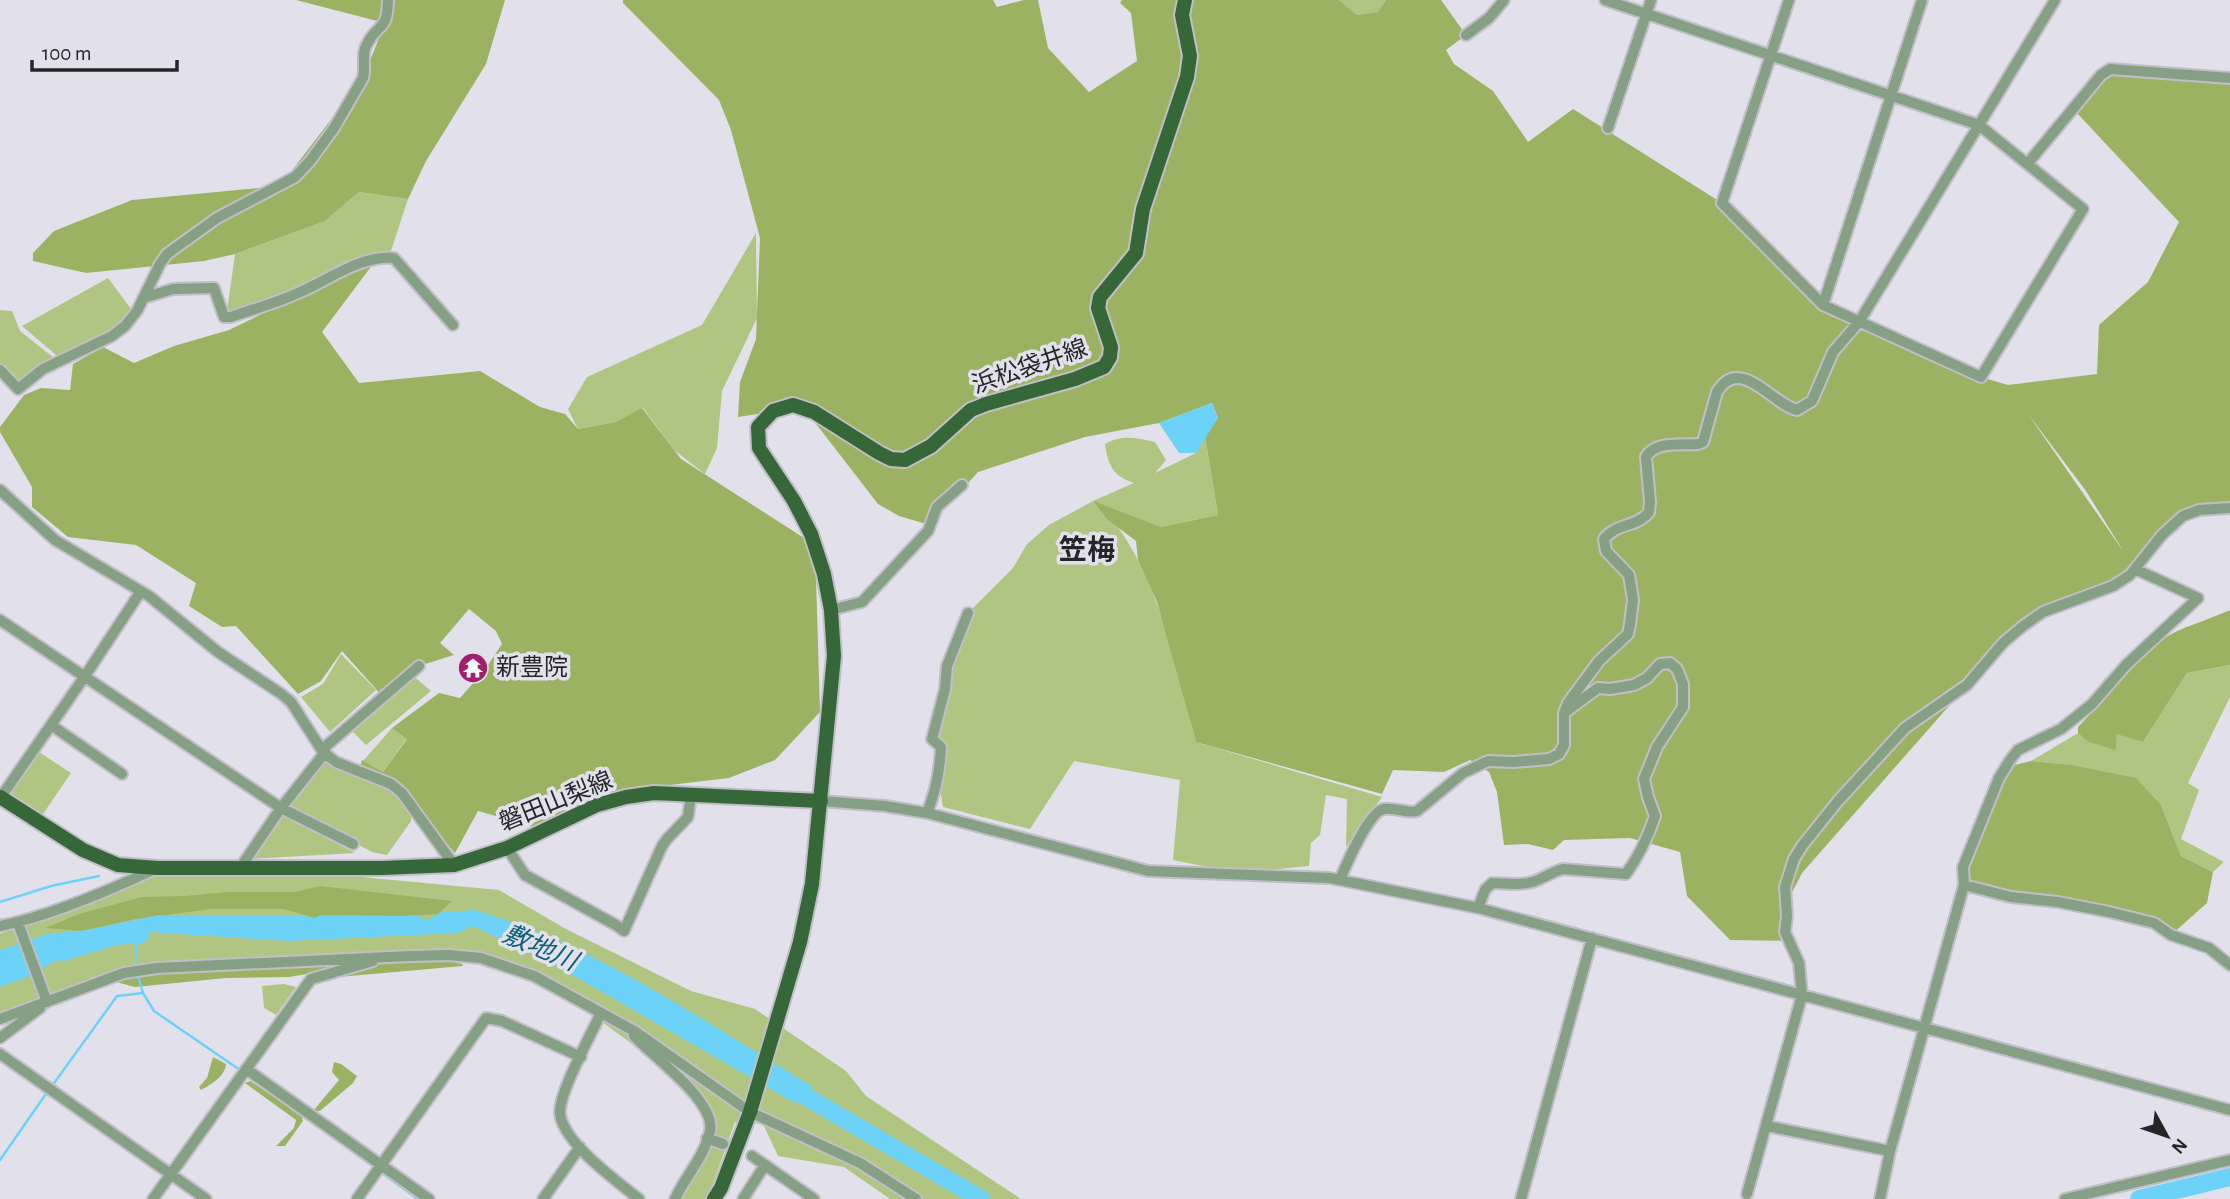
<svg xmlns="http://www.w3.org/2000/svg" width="2230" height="1199" viewBox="0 0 2230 1199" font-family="'Alegreya Sans','Noto Sans JP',sans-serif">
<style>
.green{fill:#b1c582}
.forest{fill:#9bb263;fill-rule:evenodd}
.water{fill:#6dd2f7}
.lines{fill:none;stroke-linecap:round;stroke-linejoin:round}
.stream{stroke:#6dd2f7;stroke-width:2.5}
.river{stroke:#6dd2f7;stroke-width:18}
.minor-casing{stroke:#c0bfc8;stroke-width:14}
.major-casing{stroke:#c0bfc8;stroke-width:18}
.minor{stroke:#86a085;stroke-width:10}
.major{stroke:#366738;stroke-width:14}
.labels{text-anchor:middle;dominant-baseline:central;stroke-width:7;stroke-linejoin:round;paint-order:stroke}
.street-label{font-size:24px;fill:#252528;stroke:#e2e1eb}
.poi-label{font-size:24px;fill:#252528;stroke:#e2e1eb;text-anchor:start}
.water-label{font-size:26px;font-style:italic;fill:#0c6179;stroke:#e2e1eb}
.quarter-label{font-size:28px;font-weight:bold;fill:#252528;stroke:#e2e1eb}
</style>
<rect width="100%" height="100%" fill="#e2e1eb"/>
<path class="green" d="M1339 0H1386L1379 12 1357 15Z
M359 192 408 199 389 257 226 318 235 254 325 221Z
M756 233 757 318 722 391 717 448 705 474 674 450 643 408 615 422 578 429 568 409 587 377 702 325Z
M108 278 131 309 125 326 62 360 22 326Z
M0 310 12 311 20 331 59 362 16 387 0 369Z
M1205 436 1218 515 1161 527 1095 503C1103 511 1113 520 1120 530 1163 593 1176 670 1196 742L1382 797 1346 847 1347 799 1326 795 1320 835 1311 843 1309 866 1238 873 1173 860 1180 780 1074 761 1030 829 943 807 932 739 968 613 1013 568 1027 544 1049 525 1093 501 1134 483C1114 476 1108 467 1105 444 1122 434 1137 438 1155 442L1166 460 1155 473 1196 453Z
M341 654 376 690 330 732 301 697 323 684Z
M2230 665V697L2188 783 2199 790 2181 839 2224 862 2213 872 2181 856 2161 805 2071 765 2031 761 2078 733 2088 742 2116 749 2117 733 2143 742 2187 673Z
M411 674 431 691 366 745 351 730Z
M392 728 407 738 383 772 363 761Z
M39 752 71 773 43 814 10 793Z
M323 755 359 770 411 804V821L387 855 372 852 288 807Z
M282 815 355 853 251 859Z
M266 868 499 890 566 929 691 991 755 1009 846 1071 866 1096 1021 1199H890L844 1167 778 1156 763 1124 735 1122 711 1189 704 1199H680L713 1123 673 1074 598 1019 478 953 145 970 0 1026V934L149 872Z
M284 984 296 987 276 1015 264 1008 262 986Z"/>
<path class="forest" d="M296 0H505L486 64 426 161 408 199 359 192 325 221 235 254 204 261 86 273 33 261V253L54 231 132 200 280 186 363 78 385 23Z
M623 0H993L997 7 1024 0H1038L1048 48 1089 92 1137 61 1131 13 1120 3 1122 0H1339L1357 15 1378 12 1386 0H1441L1466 35 1446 50 1454 64 1493 91 1528 142 1573 109 1722 203 1773 255 1841 313 1981 377 2008 385 2097 374 2099 325 2148 282 2179 222 2076 112 2110 69 2230 78V516L2225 508 2194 511 2135 569 2043 612 1985 665 1802 873 1783 910 1788 941 1730 940 1687 896 1680 852 1630 838 1564 840 1553 850 1528 844 1504 845 1497 792 1489 772 1470 760 1444 772 1393 770 1382 794 1196 742 1157 602 1138 560 1136 541 1108 520 1093 501 1161 527 1218 515 1205 436 1218 418 1212 403 1159 423 1085 437 978 472 930 525 899 516 878 504 803 407 738 417 740 382 756 339 760 238 731 130 719 100 623 3ZM2028 414 2086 491 2122 549 2121 548Z
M379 256 322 332 359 383 480 371 540 407 565 414 578 429 615 422 642 408 681 459 815 545 820 712 775 760 729 778 610 792 545 830 478 811 455 853 411 804 359 770 362 760 383 772 407 739 392 728 439 693 460 698 484 671 502 644 496 631 469 609 440 643 454 655 419 666 383 697 342 651 321 681 298 694 236 626 222 627 189 606 196 583 136 545 68 537 32 507V487L0 432V427L24 395 41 388 70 390 73 364 103 347 134 363 174 346 229 330Z
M2230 610V665L2187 673 2143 742 2117 734 2116 750 2088 742 2078 733V727C2106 699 2128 663 2161 640 2182 626 2207 621 2230 610Z
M2031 761 2071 765 2136 778 2161 805 2181 856 2213 872 2207 903 2171 935 2122 915 1964 885 1966 860 2006 767Z
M320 886 452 901 438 914 322 920 284 909H211L136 919 82 931 46 928 79 914 142 897 185 896 228 892H295Z
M445 959 462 964 463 966 338 977 356 966 289 977 226 978 135 987 116 982 129 974 245 964 365 965Z
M213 1057 226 1064C225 1076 212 1084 201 1090L199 1087 207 1078Z
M334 1062 341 1064 357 1076 353 1083 320 1111H313L339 1080 332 1072Z
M250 1081 301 1114 303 1121 285 1146H276L294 1128 296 1120 245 1083Z"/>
<path class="water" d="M1212 403 1218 418 1196 453H1179L1159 423Z
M474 910C595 944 706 1023 813 1087L809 1099 795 1103 555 965 473 926 457 933 288 941 151 932 116 936 81 947 27 977 0 987V950L47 934 87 930 159 915H300L344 924 417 925 442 912Z"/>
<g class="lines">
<path class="stream" d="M0 902 51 886 99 876
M135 934 137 969
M138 976 143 993 154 1011 240 1070
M52 1086 117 996 143 993
M331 1136 377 1169
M0 1160 48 1091
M382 1173 418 1199"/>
<path class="river" d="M322 924 417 925
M63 952 116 936 141 934
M788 1086 981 1199
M2139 1199 2230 1177"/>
<g class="minor-casing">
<path id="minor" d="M1605 0 1979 125 2083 209 1981 377 1823 305 1722 203 1723 200 1789 0
M1466 35 1489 18 1504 0
M1608 128 1651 0
M2028 163 2101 75 2110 69 2230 78
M143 298 173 289 214 288 224 317H231C253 309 277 303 298 293 329 280 360 255 394 258L453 325
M1823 305 1922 0
M0 370 18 389 43 369 112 336 125 326 137 311 160 264 167 254 217 218 295 177 310 161 334 128 363 78C366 66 361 54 367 44 379 21 387 33 388 0
M0 490 55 540 149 596 218 652 280 693 291 702 323 752 336 762 391 784 402 793 454 865
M831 610 862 602 928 531 937 507 962 485
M0 620 281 808 353 844
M51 725 122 774
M1 797 85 676 141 591
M821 801 885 806 927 813 1148 871 1330 878 1478 908 2230 1110
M927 813C936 791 940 770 941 747L932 739 945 689 947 666 968 613
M507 848 525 875 616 925 624 931 662 846 667 839 688 817 691 795
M240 868 281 808 323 755 326 746 419 666
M1340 880C1346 865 1369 811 1384 809 1395 807 1406 814 1417 811L1463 773 1488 761 1514 762 1549 759 1559 754 1564 745V713L1568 703 1599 661 1628 634 1630 624 1633 600 1629 575 1606 551 1604 539C1616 523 1638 527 1649 512L1650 502 1646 457C1654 441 1681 445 1698 444L1703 442 1717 392C1740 354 1773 405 1797 410L1812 401 1833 352 1859 322 2055 0
M1964 885 2011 897 2058 902 2109 912 2154 923 2171 935 2209 948 2230 965
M1478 908 1485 890 1492 883C1505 883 1519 886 1532 882 1543 879 1551 872 1563 869L1626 874C1639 856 1648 837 1655 816L1648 797 1644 779 1657 747 1683 707V684L1677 669 1670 663 1660 664 1647 678 1634 685 1610 689 1598 688 1567 711
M18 923 47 1002
M0 926C50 916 108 891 155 869
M601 1013C591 1035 559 1092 560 1113 562 1142 618 1182 639 1199
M0 1019 124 973 157 968 410 956 449 955 481 958 534 976 636 1032 750 1112 860 1163 916 1199
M634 1036C653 1057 716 1101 710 1131 705 1156 685 1177 675 1199
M0 1038 40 1008
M0 1054 206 1199
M246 1069 429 1199
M1767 1126 1890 1151
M707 1138 723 1144
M752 1156 814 1199
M1747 1194 1802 995 1799 963 1785 932 1787 916 1785 887 1794 859 1802 846 1838 801 1905 728 1967 685 2003 643 2023 626 2043 612 2113 586 2130 575 2162 535 2183 516 2199 510 2230 508
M153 1199 311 979 373 961
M357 1199 486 1018 502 1021 581 1057
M543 1199 580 1147
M743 1199 765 1165
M1521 1199 1592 938
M1880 1199 1890 1151 1964 885 1963 867 1999 778 2010 760 2018 750 2061 729 2092 704 2126 665 2198 598 2135 569
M2065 1199 2230 1160"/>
</g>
<g class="major-casing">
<path id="major" d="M0 797 83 850 118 865 158 868H382L454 865 507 848 597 805 626 797 654 793 821 801
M714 1199 721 1188 750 1112 800 942 812 884 834 656 831 610 824 574 811 534 794 501 759 448 758 427 773 411 793 405 814 412 879 453 891 459 905 460 931 446 971 410 986 404 1075 379 1104 367 1110 357 1111 347 1098 308 1100 297 1136 253 1143 209 1187 77 1190 56 1182 15 1185 0"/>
</g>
<use href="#minor" class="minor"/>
<use href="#major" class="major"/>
</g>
<defs>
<g id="temple-disc" transform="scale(1.575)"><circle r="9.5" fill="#a21f6d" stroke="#e2e1eb"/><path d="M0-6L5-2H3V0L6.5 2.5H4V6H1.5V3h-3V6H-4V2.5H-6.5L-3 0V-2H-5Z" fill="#fff"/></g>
</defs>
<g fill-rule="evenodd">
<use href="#temple-disc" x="473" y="668"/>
</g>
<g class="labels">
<g class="street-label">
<text transform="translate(1030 367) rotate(-19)">浜松袋井線</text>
<text transform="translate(556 802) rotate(-22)">磐田山梨線</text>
</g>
<g class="poi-label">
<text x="496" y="668">新豊院</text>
</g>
<g class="water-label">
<text transform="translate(540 948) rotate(23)">敷地川</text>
</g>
<g class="quarter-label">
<text x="1087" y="551">笠梅</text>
</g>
</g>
<g transform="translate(2167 1136) rotate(130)" stroke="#e2e1eb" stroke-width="5" paint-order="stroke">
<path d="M0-5L12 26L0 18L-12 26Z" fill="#252528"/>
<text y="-10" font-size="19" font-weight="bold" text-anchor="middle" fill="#252528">N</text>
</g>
<path d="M32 60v10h145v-10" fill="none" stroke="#252528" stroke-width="3.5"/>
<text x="42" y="60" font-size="21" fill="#252528" stroke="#e2e1eb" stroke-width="5" paint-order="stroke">100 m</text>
</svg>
